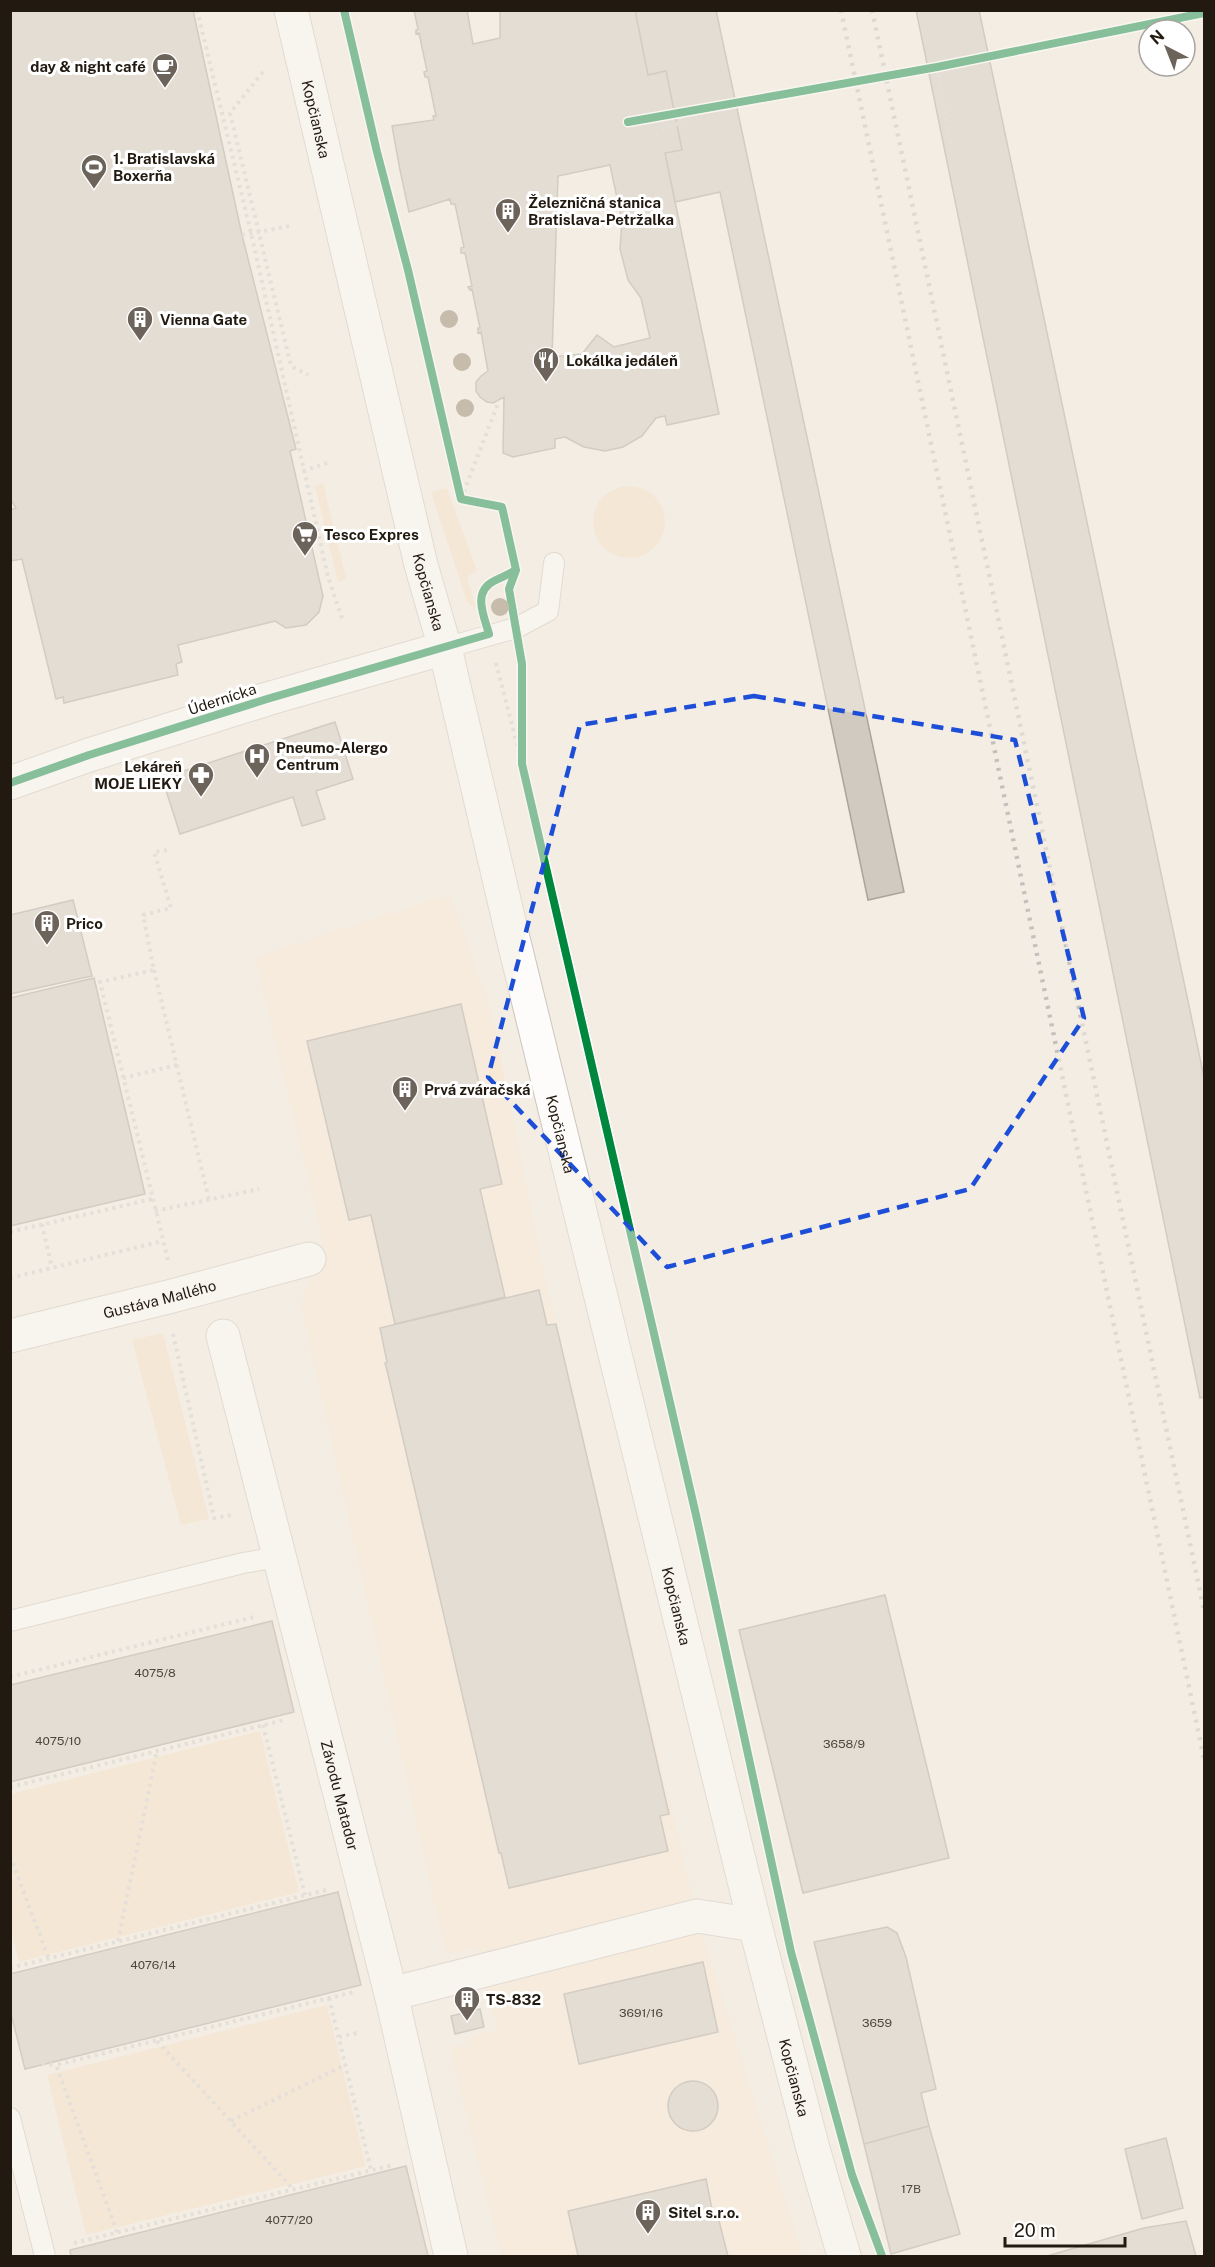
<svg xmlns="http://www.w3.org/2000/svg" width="1215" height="2267" viewBox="0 0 1215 2267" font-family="'Public Sans',sans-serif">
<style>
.built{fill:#f8e9d6}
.green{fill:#f6e0c5}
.building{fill:#d1cac1;stroke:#aba49b;stroke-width:1.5;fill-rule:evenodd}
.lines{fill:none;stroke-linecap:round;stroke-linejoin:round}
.service-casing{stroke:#ccc5bc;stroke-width:22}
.minor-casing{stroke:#ccc5bc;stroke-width:35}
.path{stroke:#d1cecb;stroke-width:4;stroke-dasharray:3 4.5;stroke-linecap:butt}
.service{stroke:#fdfcfb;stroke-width:20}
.minor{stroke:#fdfcfb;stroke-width:33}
.rail{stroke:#c3c1be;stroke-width:4.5;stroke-dasharray:3 6;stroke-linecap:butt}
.cycleway-casing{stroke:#fff;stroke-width:11}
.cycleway{stroke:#00873e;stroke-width:8}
.tree{fill:#908067}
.marked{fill:none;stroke:#1d4ed8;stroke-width:4.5;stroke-dasharray:12 8;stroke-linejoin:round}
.labels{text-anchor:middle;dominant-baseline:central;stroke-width:6;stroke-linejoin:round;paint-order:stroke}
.number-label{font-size:12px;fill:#4e463c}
.poi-label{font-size:15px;font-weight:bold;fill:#221a10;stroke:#fff;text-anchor:start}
.street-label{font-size:15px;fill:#221a10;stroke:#fff}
</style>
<rect width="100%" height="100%" fill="#f4ede4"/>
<path class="built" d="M450 894 491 1010 547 1287 697 1916 803 2256H501L450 2049 469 2043V2038L498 2030 474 1947 447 1954 439 1924 301 1305 323 1241 255 957Z"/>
<path class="green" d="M323 483 346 577 345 580 338 582 315 486Z
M593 522a36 36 0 1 1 72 0a36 36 0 1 1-72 0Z
M447 488 477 571 467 577 476 609 467 602 431 492Z
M163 1333 209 1519 181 1525 132 1340Z
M260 1731 299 1892 19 1962 10 1926 11 1794Z
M327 2005 366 2166 86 2235 47 2075Z"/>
<path class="building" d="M10 10H193L242 235 296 449 290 451 323 596 319 612 306 625 286 628 275 621 178 645 182 662 176 664 178 675 64 703 63 697 56 699 22 559 10 561V510L16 508 10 498Z
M414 10H467L473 44 500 38V10H635L648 75 666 71 682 150 665 153 719 414 667 425 665 416 656 418 642 436 623 447 605 451 584 447 565 437 555 439V448L513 457 503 453 504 397 493 403 487 402 480 397 476 391V382L481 376 488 371 481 332 478 333V328H480L472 289 470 290 468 287 472 286 465 253H461V248L464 247 455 204H451L450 199 409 212 400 170 392 126 434 120 433 116H436L428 77H425L424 72 427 71 419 33 416 34V30L418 29ZM610 165 622 221 620 249 628 280 641 298 650 338 614 347 597 335 582 354 552 357 558 176Z
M635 10H716L904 892 868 900 720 192 675 202 665 153 682 150 666 71 648 75Z
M916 10H979L1204 1077V1397L1200 1398Z
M335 722 353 779 316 791 325 819 302 826 293 797 180 834 162 778Z
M73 900 92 976 10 994V915Z
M94 978 145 1194 10 1226V998Z
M461 1004 502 1184 480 1189 505 1297 395 1324 371 1215 349 1220 307 1041Z
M539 1290 547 1325 556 1324 605 1534 669 1814 660 1816 668 1851 509 1888 501 1853H499L387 1370 385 1363 387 1362 380 1328Z
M885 1595 949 1858 803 1893 739 1630Z
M272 1621 294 1712 10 1782V1685Z
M338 1892 361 1985 25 2069 10 2010V1974Z
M887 1927 897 1933 906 1957 936 2089 921 2093 929 2126 864 2144 814 1942Z
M703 1962 718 2032 579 2064 564 1994Z
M480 2009 484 2027 455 2034 451 2016Z
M668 2106a25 25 0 1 1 50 0a25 25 0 1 1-50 0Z
M929 2126 960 2234 891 2254 864 2144Z
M1166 2138 1183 2208 1142 2219 1125 2149Z
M406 2166 428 2256H71L70 2250Z
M706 2179 713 2214 717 2213 728 2256H578L568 2211Z
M1186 2221 1196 2256H1047L1144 2228Z"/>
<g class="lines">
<g class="service-casing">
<path id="service" d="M445 648 516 628 548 611 554 563
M10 1621 243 1563 279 1557
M10 2118 45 2256"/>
</g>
<g class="minor-casing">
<g id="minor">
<path id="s1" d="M291 10 421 565 445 648 512 934 755 1925 812 2145 844 2256"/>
<path d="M10 783 89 755 267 699 445 648"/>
<path id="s2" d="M10 1336 176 1295 309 1259"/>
<path id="s3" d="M223 1336 391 1994 451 2256"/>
<path d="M391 1994 697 1916 755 1925"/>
</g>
</g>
<path class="path" d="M197 10 251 233 328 577 343 621
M937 67 951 146
M263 72 230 113 291 366 308 375
M656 136 665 128 681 122 680 112
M242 235 290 226
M303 471 330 462
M461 499 499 401
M482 607C479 579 498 583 516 570
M496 663 522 764
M154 970 209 1200
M123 1078 177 1065
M155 1211 259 1189
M42 1224 52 1268
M10 1232 152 1199
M168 1260 100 982 154 970 143 915 171 908 154 852 168 850
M10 1278 163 1241
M173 1334 214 1518 232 1515
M10 1677 254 1617
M263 1725 305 1895
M10 1787 284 1720
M10 1856 49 1959
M118 1941 157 1751
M10 1968 326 1890
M329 1998 371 2170
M339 2037 361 2032
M157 2041 293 2189
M42 2064 56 2065
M231 2121 345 2065
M117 2232 56 2065 354 1992
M74 2243 393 2165"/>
<use href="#service" class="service"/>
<use href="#minor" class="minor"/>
<path class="rail" d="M841 10 1204 1759
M872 10 1204 1611"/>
<g class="cycleway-casing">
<path id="cycleway" d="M344 10 377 152 408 270 461 499 502 507 516 570 509 589 522 664V764L696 1515 791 1952 852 2175 882 2256
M628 122 937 67 1204 13
M10 783 89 755 267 699 489 634C484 616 472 592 494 581 502 577 508 575 516 570"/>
</g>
<use href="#cycleway" class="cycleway"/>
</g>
<g class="tree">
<circle cx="449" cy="319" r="9"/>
<circle cx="462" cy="362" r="9"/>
<circle cx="465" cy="408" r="9"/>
<circle cx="500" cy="607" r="9"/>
</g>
<path d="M0 0H1215V2267H0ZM754 696 1015 740 1084 1018 970 1189 667 1267 488 1077 580 725Z" fill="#f4ede4" fill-opacity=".55" fill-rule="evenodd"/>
<path class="marked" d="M754 696 1015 740 1084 1018 970 1189 667 1267 488 1077 580 725Z"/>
<defs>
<g id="cafe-pin" transform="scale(1.35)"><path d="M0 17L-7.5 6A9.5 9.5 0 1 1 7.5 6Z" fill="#6c645a" stroke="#fff"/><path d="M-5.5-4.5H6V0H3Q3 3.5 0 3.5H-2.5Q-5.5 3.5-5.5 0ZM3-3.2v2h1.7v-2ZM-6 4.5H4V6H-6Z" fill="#fff"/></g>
<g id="stadium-pin" transform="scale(1.35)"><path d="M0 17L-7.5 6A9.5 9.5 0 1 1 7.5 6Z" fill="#6c645a" stroke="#fff"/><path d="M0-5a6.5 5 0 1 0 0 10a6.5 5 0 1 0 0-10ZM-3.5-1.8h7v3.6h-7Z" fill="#fff"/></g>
<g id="building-pin" transform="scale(1.35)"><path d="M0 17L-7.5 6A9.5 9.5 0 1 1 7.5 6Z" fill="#6c645a" stroke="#fff"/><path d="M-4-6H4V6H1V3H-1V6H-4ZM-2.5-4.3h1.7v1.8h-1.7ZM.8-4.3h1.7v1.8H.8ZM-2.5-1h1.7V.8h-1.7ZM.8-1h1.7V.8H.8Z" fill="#fff"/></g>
<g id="restaurant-pin" transform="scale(1.35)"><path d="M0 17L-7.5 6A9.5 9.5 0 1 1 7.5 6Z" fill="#6c645a" stroke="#fff"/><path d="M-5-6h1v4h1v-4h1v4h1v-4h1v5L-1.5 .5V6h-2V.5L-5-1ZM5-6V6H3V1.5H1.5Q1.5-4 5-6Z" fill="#fff"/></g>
<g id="supermarket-pin" transform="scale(1.35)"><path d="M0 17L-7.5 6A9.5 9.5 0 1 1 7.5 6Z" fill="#6c645a" stroke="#fff"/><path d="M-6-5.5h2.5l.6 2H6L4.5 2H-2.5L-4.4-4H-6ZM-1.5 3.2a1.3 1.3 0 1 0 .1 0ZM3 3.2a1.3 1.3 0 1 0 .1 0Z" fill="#fff"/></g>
<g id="hospital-pin" transform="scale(1.35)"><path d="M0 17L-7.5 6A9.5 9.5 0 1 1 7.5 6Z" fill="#6c645a" stroke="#fff"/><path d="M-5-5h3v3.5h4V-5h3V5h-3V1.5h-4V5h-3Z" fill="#fff"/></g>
<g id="pharmacy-pin" transform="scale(1.35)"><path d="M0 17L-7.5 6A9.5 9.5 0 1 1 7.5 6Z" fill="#6c645a" stroke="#fff"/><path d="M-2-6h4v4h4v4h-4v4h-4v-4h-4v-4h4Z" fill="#fff"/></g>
</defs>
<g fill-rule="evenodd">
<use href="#cafe-pin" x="165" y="66"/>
<use href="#stadium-pin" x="94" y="167"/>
<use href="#building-pin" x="508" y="211"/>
<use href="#building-pin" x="140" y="319"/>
<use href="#restaurant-pin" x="546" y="360"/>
<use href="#supermarket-pin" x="305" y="534"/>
<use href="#hospital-pin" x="257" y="756"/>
<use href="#pharmacy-pin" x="201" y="775"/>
<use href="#building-pin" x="47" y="923"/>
<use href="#building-pin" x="405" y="1089"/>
<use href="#building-pin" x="467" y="1999"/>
<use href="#building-pin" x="648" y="2212"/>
</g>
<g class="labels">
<g class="number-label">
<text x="155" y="1673">4075/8</text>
<text x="58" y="1741">4075/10</text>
<text x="844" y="1744">3658/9</text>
<text x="153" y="1965">4076/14</text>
<text x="641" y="2013">3691/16</text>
<text x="877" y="2023">3659</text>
<text x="911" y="2189">17B</text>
<text x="289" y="2220">4077/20</text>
</g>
<g class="poi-label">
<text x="146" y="66" text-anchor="end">day &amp; night café</text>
<text x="113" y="158">1. Bratislavská<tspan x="113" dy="17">Boxerňa</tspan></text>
<text x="528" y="202">Železničná stanica<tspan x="528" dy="17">Bratislava-Petržalka</tspan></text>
<text x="160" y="319">Vienna Gate</text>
<text x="566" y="360">Lokálka jedáleň</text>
<text x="324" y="534">Tesco Expres</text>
<text x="276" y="747">Pneumo-Alergo<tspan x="276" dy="17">Centrum</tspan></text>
<text x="182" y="766" text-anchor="end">Lekáreň<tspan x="182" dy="17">MOJE LIEKY</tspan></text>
<text x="66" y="923">Prico</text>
<text x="424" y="1089">Prvá zváračská</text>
<text x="486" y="1999">TS-832</text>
<text x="668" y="2212">Sitel s.r.o.</text>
</g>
<g class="street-label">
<text stroke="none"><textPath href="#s1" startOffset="112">Kopčianska</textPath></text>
<text stroke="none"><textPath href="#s1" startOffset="598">Kopčianska</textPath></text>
<text transform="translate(222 699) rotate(-18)">Údernícka</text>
<text stroke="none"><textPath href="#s1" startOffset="1156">Kopčianska</textPath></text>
<text stroke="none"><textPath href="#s2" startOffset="154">Gustáva Mallého</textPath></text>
<text stroke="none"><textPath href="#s1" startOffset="1642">Kopčianska</textPath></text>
<text stroke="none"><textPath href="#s3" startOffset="474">Závodu Matador</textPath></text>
<text stroke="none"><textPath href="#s1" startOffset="2128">Kopčianska</textPath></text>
</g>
</g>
<rect width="1215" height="2267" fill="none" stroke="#221a10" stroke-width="24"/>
<g transform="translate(1167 48) rotate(318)"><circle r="28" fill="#ffffff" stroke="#a7a39f" stroke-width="1.5"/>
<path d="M0-4.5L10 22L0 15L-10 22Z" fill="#6c645a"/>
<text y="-9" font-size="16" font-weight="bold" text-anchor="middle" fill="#221a10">N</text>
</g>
<path d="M1005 2237v9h120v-9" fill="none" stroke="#221a10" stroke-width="3"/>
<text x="1014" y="2237" font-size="18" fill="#221a10" stroke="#ffffff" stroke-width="4.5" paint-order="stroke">20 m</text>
</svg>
